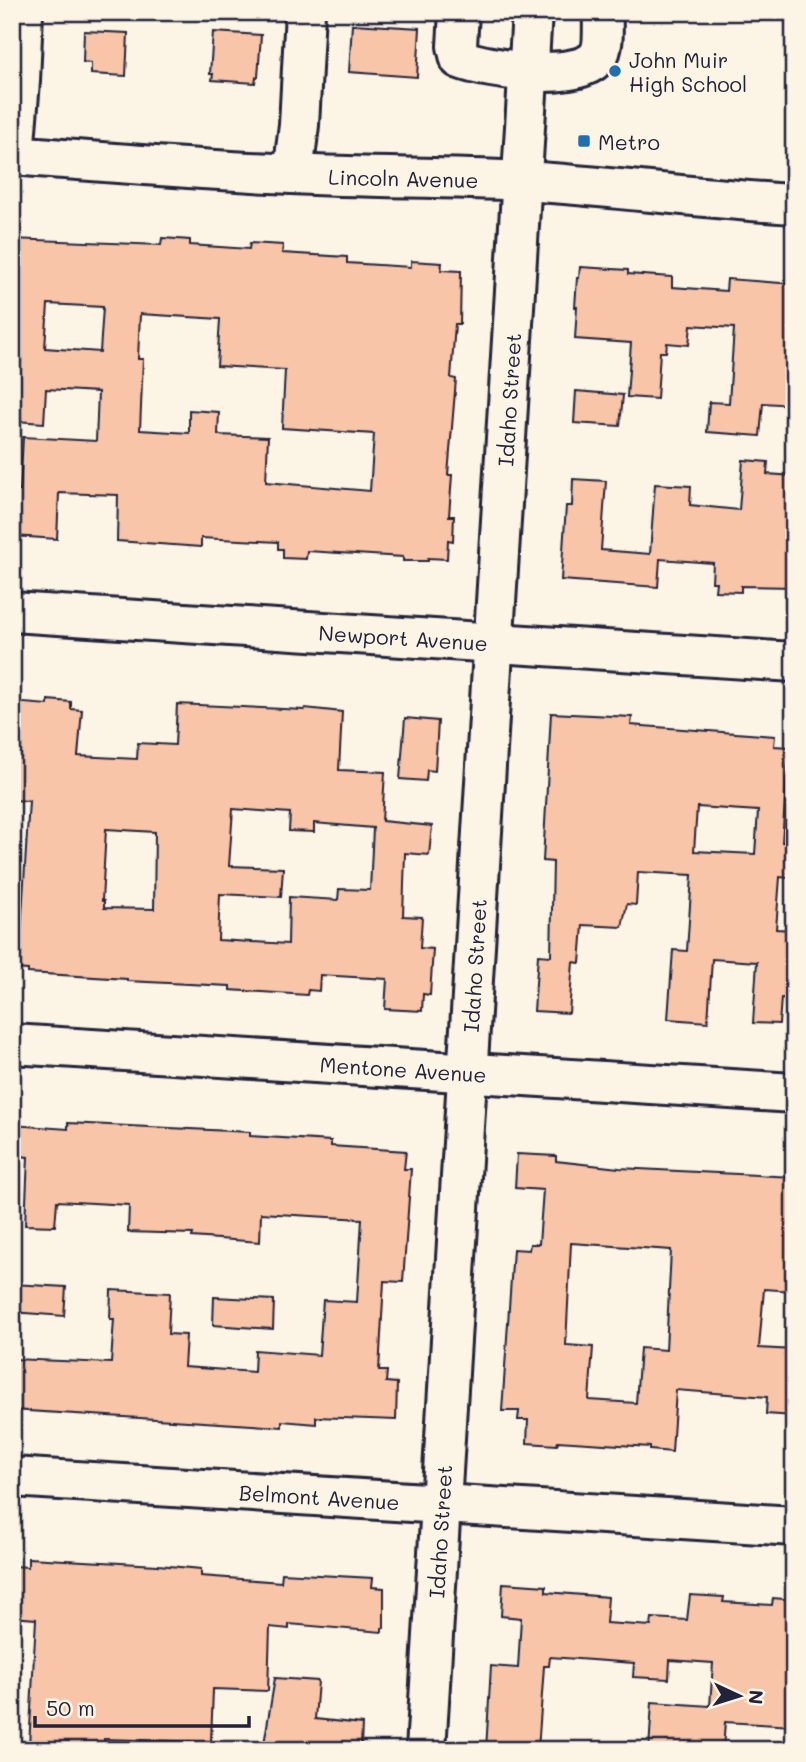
<svg xmlns="http://www.w3.org/2000/svg" width="806" height="1762" viewBox="0 0 806 1762" font-family="Mali,sans-serif">
<style>
.building{fill:#f8c5a8;stroke:#22223b;stroke-width:2;fill-rule:evenodd}
.lines{fill:none;stroke-linecap:round;stroke-linejoin:round}
.minor-casing{stroke:#22223b;stroke-width:44}
.major-casing{stroke:#22223b;stroke-width:44}
.minor{stroke:#fcf5e5;stroke-width:38}
.major{stroke:#fcf5e5;stroke-width:38}
.poi-dot{fill:#1f6fb2;stroke:#fcf5e5;stroke-width:2.5}
.labels{text-anchor:middle;dominant-baseline:central;stroke-width:6;stroke-linejoin:round;paint-order:stroke}
.poi-label{font-size:21px;fill:#22223b;stroke:#fcf5e5;text-anchor:start}
.street-label{font-size:21px;fill:#22223b;stroke:#fcf5e5}
</style>
<rect width="100%" height="100%" fill="#fcf5e5"/>
<filter id="ink" filterUnits="userSpaceOnUse"><feTurbulence type="fractalNoise" baseFrequency=".0143" numOctaves="2"/><feDisplacementMap in="SourceGraphic" scale="14" xChannelSelector="R" yChannelSelector="G"/><feConvolveMatrix kernelMatrix="1 2 1 2 8 2 1 2 1" color-interpolation-filters="sRGB"/></filter>
<g filter="url(#ink)">
<path class="building" d="M352 24 420 28 417 77 349 72Z
M84 31 128 33 126 76 91 74V63L83 62Z
M213 32 261 35 258 77H256L255 83 212 80 213 74H210Z
M162 238 190 240V245L249 249 250 243 283 245 282 253 347 257V263L411 267V261L442 263 441 270 461 271 460 324H455L451 378 456 379 448 475H452L449 516H454L453 541 448 540 447 559 428 558V561H403V557L307 551 306 559 283 558V549H278V542L201 538V547L117 541 118 495 59 493 57 539 14 536 16 491H20L23 437 96 441 98 392 46 389 44 423 15 421 18 364H12V239L161 245ZM48 304 103 307 100 352 45 348ZM140 314 220 319 217 366 285 370 282 428 374 434 370 491 266 482 268 437 218 435 219 412 189 410V433L140 430 143 359H138Z
M580 267 628 270V274L672 277V287L726 291 727 279 794 284V405L763 403 760 436 707 432 709 402 729 403 734 328 691 325 689 345 667 343 666 352H660L657 399 627 397 631 343 575 339 577 307H575L577 278H579Z
M576 391 623 395 620 426 574 423Z
M743 460 768 462 767 474 794 476V587L741 586V592L715 591 716 582H712L713 563 660 559 658 587 561 580 566 506H572L573 479 606 481 601 550 650 554 655 484 691 486 690 505 739 510Z
M48 700 71 702V709L82 710 78 756 137 759 138 743 175 745 177 704 304 710 305 708 342 712 339 770 385 772 382 821 432 826 429 855 405 853 403 916 422 917 420 948 433 949 430 995 423 994 422 1011 385 1009 387 979 320 975 319 991 308 990 307 995 230 990V986L127 981V979L28 973V970L12 969V931H21L29 801 12 800V702L48 705ZM233 809 290 813 289 831 314 832V823L373 828 370 890 339 889 338 900 289 897 288 944 218 940 220 894 281 897 283 868 229 866ZM106 829 155 832 154 909 104 908V901H102Z
M551 713 632 717 631 725 643 726 775 736 774 746 789 747 782 842 791 843 789 878 780 877 776 929 794 930V999L781 998 779 1024 753 1023 757 962 712 959 708 1022 668 1019 673 950 687 951 692 875 638 872 636 905 627 904 622 927 583 925 580 963 573 962 569 1013 534 1011 538 955 551 956 553 862 543 861ZM697 807 758 811 755 854 694 851Z
M405 718 438 721 435 771 427 770 426 781 400 779Z
M68 1123 250 1132V1136L331 1141V1146L406 1151 404 1169H411L403 1282 384 1281 379 1371H387L386 1382 397 1383 396 1420 316 1417V1424L282 1421V1427L12 1410V1359L111 1363 114 1319H110L111 1290 170 1293 168 1334 186 1335 184 1367 254 1372 255 1350 319 1355 323 1300 357 1302 362 1219 261 1213 260 1242 192 1237 193 1234 128 1232 129 1205 57 1201 55 1226 25 1225 28 1157 12 1155V1125L68 1129Z
M517 1154 556 1156V1161L619 1168 794 1177V1291L764 1289 759 1348 794 1350V1416L766 1414 767 1397 676 1390 672 1452 650 1450V1447L558 1441 557 1445 527 1443 528 1420H518L519 1411H502L513 1249 529 1250 530 1244H539L543 1190 515 1188ZM571 1243 671 1250 666 1350 640 1348 636 1403 589 1400 593 1347 566 1345Z
M12 1284 66 1287 64 1316 12 1312Z
M214 1297 274 1300 273 1329 213 1325Z
M28 1558 158 1565 201 1569V1576L281 1582 282 1573 373 1578 372 1587 384 1588V1628H382V1632L289 1624V1629L270 1627 268 1691 213 1689 211 1742 104 1739V1750L29 1746 36 1619 12 1617 14 1566 28 1567Z
M503 1583 546 1586V1592L608 1597 606 1623 651 1626 652 1618 687 1620 690 1595 724 1597 723 1602 772 1605 773 1598 794 1600 788 1696 794 1697V1726L725 1722 723 1750H649L652 1702 710 1706 713 1663 670 1660 669 1679 633 1677 634 1663 550 1657 549 1666H544L538 1750H486L491 1666 518 1668 521 1618 501 1616Z
M275 1678 318 1681 315 1719 362 1724 361 1745H356V1750H263Z"/>
<g class="lines">
<g class="minor-casing">
<g id="minor">
<path d="M459 12 457 46 460 59C488 70 580 83 598 56 605 46 602 24 603 12"/>
<path d="M14 155 20 81 23 12"/>
<path d="M293 174 299 125 305 12"/>
<path id="s1" d="M12 612 794 662"/>
<path id="s2" d="M12 1044 794 1093"/>
<path id="s3" d="M12 1477 794 1526"/>
<path id="s4" d="M426 1750 532 12"/>
</g>
</g>
<g class="major-casing">
<g id="major">
<path id="s5" d="M12 155C105 162 199 170 292 174 370 178 447 177 525 181 615 187 704 199 794 204"/>
</g>
</g>
<use href="#minor" class="minor"/>
<use href="#major" class="major"/>
</g>
</g>
<g class="poi-dot">
<circle cx="615" cy="71" r="7"/>
<rect x="577" y="134" width="14" height="14" rx="3.5"/>
</g>
<g class="labels">
<g class="poi-label">
<text x="629" y="59">John Muir<tspan x="629" dy="24">High School</tspan></text>
<text x="598" y="141">Metro</text>
</g>
<g class="street-label">
<text stroke="none"><textPath href="#s5" startOffset="392">Lincoln Avenue</textPath></text>
<text stroke="none"><textPath href="#s4" startOffset="1353">Idaho Street</textPath></text>
<text stroke="none"><textPath href="#s1" startOffset="392">Newport Avenue</textPath></text>
<text stroke="none"><textPath href="#s4" startOffset="786">Idaho Street</textPath></text>
<text stroke="none"><textPath href="#s2" startOffset="392">Mentone Avenue</textPath></text>
<text stroke="none"><textPath href="#s3" startOffset="308">Belmont Avenue</textPath></text>
<text stroke="none"><textPath href="#s4" startOffset="219">Idaho Street</textPath></text>
</g>
</g>
<rect width="806" height="1762" fill="none" stroke="#fcf5e5" stroke-width="42"/>
<rect x="21" y="21" width="764" height="1720" fill="none" stroke="#22223b" stroke-width="2.5" filter="url(#ink)"/>
<g transform="translate(739 1696) rotate(94)" stroke="#fcf5e5" stroke-width="5" paint-order="stroke">
<path d="M0-5L12 26L0 18L-12 26Z" fill="#22223b"/>
<text y="-10" font-size="19" font-weight="bold" text-anchor="middle" fill="#22223b">N</text>
</g>
<path d="M35 1716v10h214v-10" fill="none" stroke="#22223b" stroke-width="3.5"/>
<text x="46" y="1716" font-size="21" fill="#22223b" stroke="#fcf5e5" stroke-width="5" paint-order="stroke">50 m</text>
</svg>
